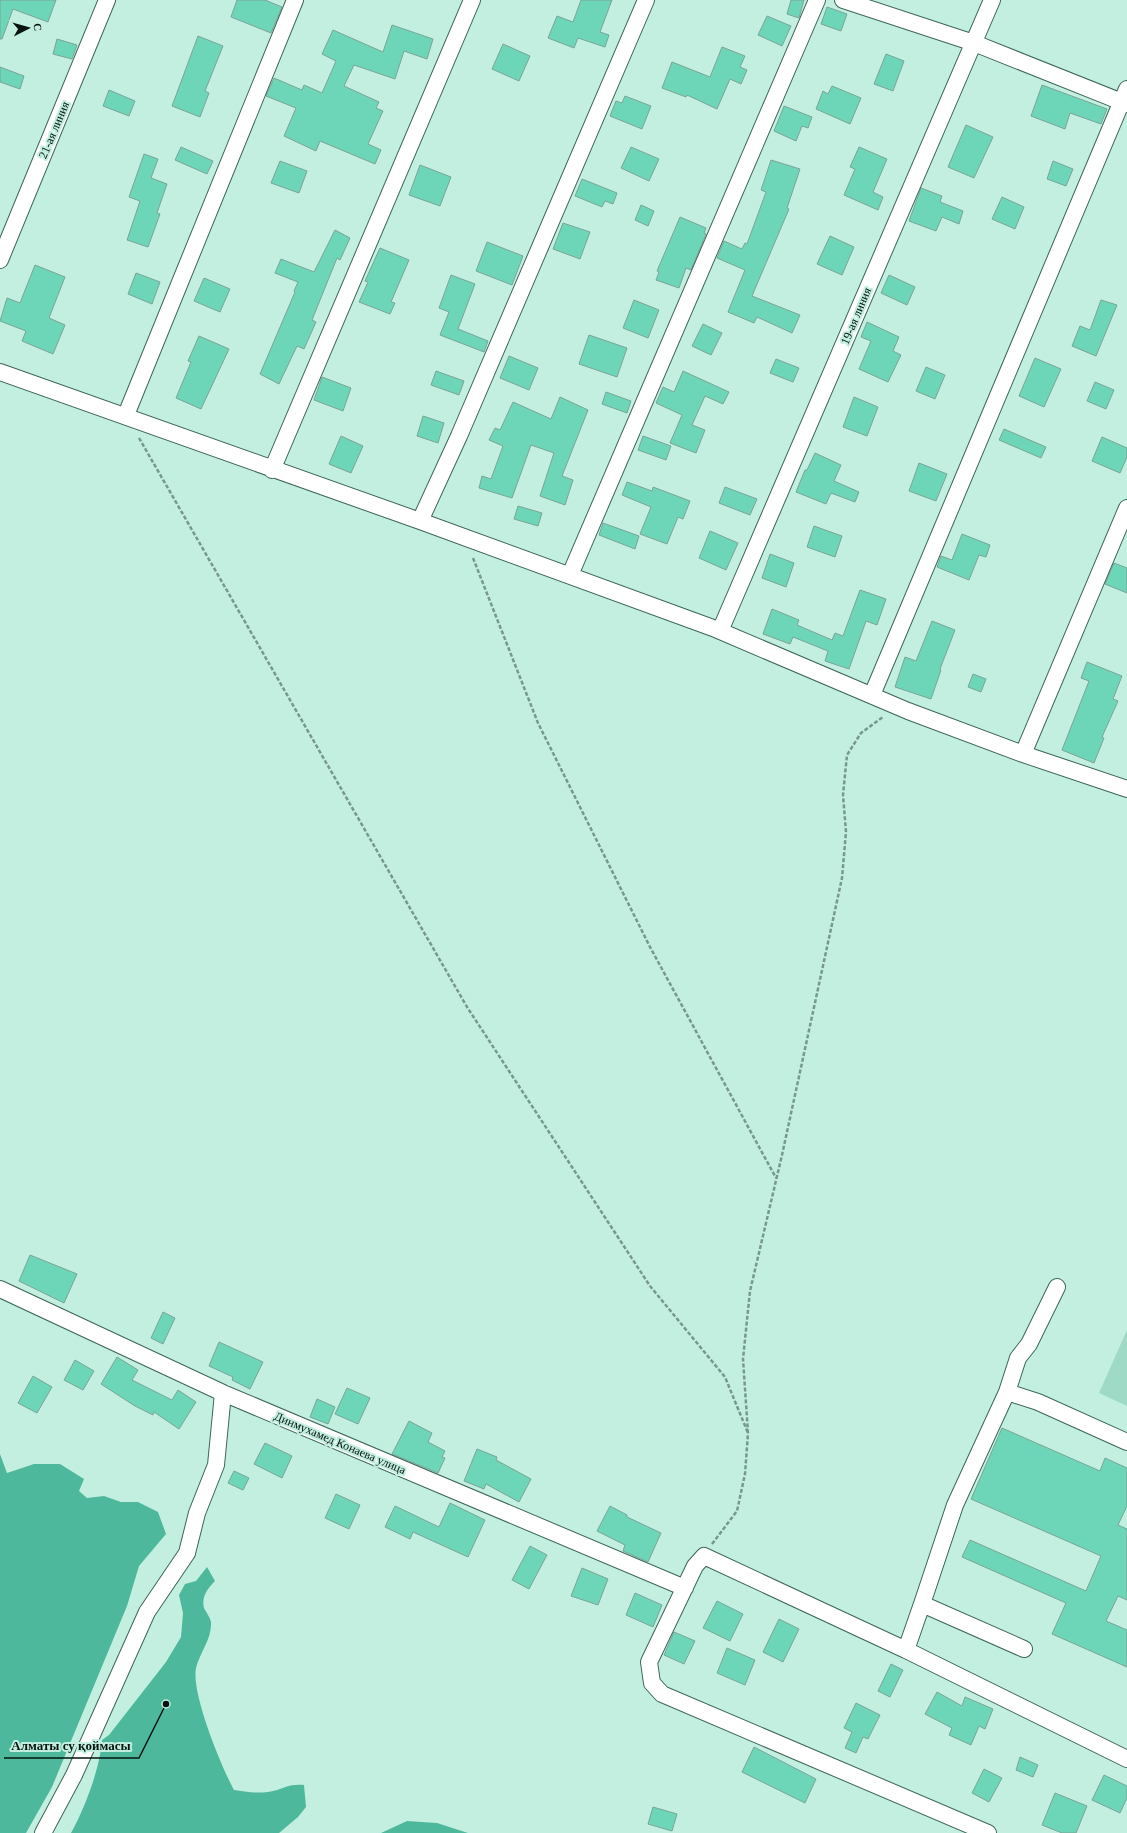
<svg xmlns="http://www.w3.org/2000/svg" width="1127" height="1833" viewBox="0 0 1127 1833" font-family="'Times New Roman',serif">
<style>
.green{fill:#9fdac7}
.water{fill:#4eb89c}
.building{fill:#6dd5b8;stroke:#7ba497}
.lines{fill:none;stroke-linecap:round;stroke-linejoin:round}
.minor-casing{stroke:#3d6559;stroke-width:18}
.path{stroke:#77988d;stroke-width:2.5;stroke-dasharray:4 2;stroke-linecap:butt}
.minor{stroke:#fff;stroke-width:16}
.labels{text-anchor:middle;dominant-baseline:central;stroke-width:4;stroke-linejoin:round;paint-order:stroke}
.street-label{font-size:12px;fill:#05140f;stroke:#c3efe0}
.leader{fill:none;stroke:#05140f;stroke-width:1.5}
.callout-dot{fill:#05140f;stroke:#c3efe0;stroke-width:1.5}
.callout-label{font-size:13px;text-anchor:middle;font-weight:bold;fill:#05140f;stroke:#c3efe0;stroke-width:4;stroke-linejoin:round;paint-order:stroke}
</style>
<rect width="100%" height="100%" fill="#c3efe0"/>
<path class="green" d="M1127 1330V1406L1099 1393Z"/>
<path class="water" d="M0 1454 7 1473 34 1464H60L84 1479 79 1491 87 1498 104 1496 121 1502H138L158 1512 166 1534 139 1566 127 1606 52 1787 26 1833H0Z
M207 1567 215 1581C208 1588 201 1597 204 1608 206 1612 210 1617 211 1622 212 1639 200 1652 196 1668 191 1693 221 1766 234 1790 246 1792 260 1794 273 1791 287 1788 287 1784 304 1785L306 1807 298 1817 279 1833H71C85 1808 100 1768 102 1740L109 1735 166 1662 181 1637 183 1613 179 1595 185 1584 196 1581Z
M407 1821 437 1823 468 1833H381Z"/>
<path class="building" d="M0 0H56L48 22 13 9 2 39H0Z
M237 0H265L282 7 271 33 231 17Z
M581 0H612L600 32 609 35 605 47 578 38 574 48 548 38 557 16 573 22Z
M791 0H804L799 18 787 14Z
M827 7 847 14 841 31 821 24Z
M767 16 791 26 782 46 758 35Z
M392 25 433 39 427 59 404 51 395 79 354 65 344 86 379 102 376 108 383 111 368 144 381 150 375 164 320 141 316 151 284 136 296 108 266 96 274 78 302 90 304 85 322 93 336 61 322 54 333 30 383 52Z
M198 36 223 46 205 91 209 93 200 117 172 106Z
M57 39 77 45 72 59 53 54Z
M503 44 530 56 519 81 492 69Z
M722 47 745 56 740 67 747 70 741 84 730 79 717 109 687 95 686 97 662 88 672 62 710 77Z
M886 54 904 61 893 91 874 84Z
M0 67 24 76 20 89 0 82Z
M1042 85 1107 109 1101 124 1070 113 1065 129 1031 116Z
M832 86 861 98 850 124 816 109 823 91 828 94Z
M109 90 135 101 129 116 103 106Z
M625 96 651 106 642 129 610 116 616 101 622 103Z
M784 106 812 117 808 128 802 126 796 141 774 131Z
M966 125 993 137 974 178 948 167Z
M181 147 213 161 207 174 175 160Z
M631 147 659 159 649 181 621 168Z
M859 147 887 159 873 192 883 197 878 210 844 195 855 169 850 167Z
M144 154 158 159 151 178 167 184 157 213 160 214 148 247 127 240 140 201 129 197Z
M771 160 800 169 787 208 789 209 752 296 800 315 792 333 757 317 754 323 728 312 745 270 717 258 724 241 742 249 745 243 747 244 766 192 761 190Z
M280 161 307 171 299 193 271 183Z
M1053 161 1073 169 1066 186 1047 179Z
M420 165 451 177 440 206 409 195Z
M582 179 617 193 613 204 605 201 602 207 575 196Z
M921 188 942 196 940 202 963 211 959 224 942 217 936 231 909 221Z
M1002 197 1024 207 1015 229 992 219Z
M641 205 654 211 648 226 635 220Z
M680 217 706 228 704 233 706 234 691 270 686 268 679 288 656 280 659 272 657 271Z
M563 223 590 232 580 259 553 249Z
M335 230 350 238 340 260 337 258 312 320 316 322 304 349 297 346 279 384 260 374 295 292 294 291 298 282 275 273 281 259 314 272Z
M830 236 854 247 842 275 817 264Z
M487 242 523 256 512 285 476 271Z
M380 248 409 260 391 302 395 303 390 314 359 302 368 282 365 281Z
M35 265 65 277 49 318 65 325 53 354 22 341 26 331 0 321 7 298 20 303Z
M136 273 160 282 152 304 128 294Z
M451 275 475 284 458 329 488 341 484 352 440 335 449 312 439 308Z
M889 275 915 287 907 305 881 293Z
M204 278 230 289 220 312 194 301Z
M634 300 659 310 648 338 623 328Z
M1101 300 1117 305 1096 356 1072 346 1080 326 1090 330Z
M867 322 899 337 893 351 901 355 888 382 859 369 871 341 861 337Z
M703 324 722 333 711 355 692 346Z
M589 335 627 348 617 377 579 364Z
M199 336 229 349 201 409 176 398 191 362 188 361Z
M509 356 538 368 529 390 500 378Z
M1035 358 1061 369 1044 407 1019 396Z
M776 359 799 368 793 382 770 373Z
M926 367 945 375 935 399 916 391Z
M436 371 464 381 459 395 431 385Z
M683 371 729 392 723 404 705 396 692 425 705 430 696 453 670 443 682 415 656 403 663 387 674 392Z
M322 377 351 388 343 411 314 400Z
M1095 382 1114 390 1106 409 1087 401Z
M606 392 631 401 627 413 602 404Z
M560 397 588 410 562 476 573 480 565 505 540 496 554 453 531 445 512 498 479 488 482 476 491 479 503 446 489 440 495 428 500 430 513 402 551 419Z
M854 397 878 407 867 436 843 427Z
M423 416 444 423 438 443 417 436Z
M1004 429 1046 447 1041 458 999 440Z
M341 436 363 446 351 473 329 464Z
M643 436 671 446 666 460 638 450Z
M1102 437 1127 448V457L1120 473 1092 461Z
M815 453 841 465 834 481 859 492 855 502 831 493 826 504 796 492 805 470H807Z
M919 463 947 474 936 501 909 491Z
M627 482 652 491 653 487 690 501 683 519 678 517 667 544 640 534 651 507 622 495Z
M725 487 757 499 750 515 719 503Z
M518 506 542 513 538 526 514 519Z
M603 523 639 536 635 549 599 535Z
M814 526 842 536 835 557 807 547Z
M710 531 738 543 726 570 699 558Z
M962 534 990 545 986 557 979 555 969 580 937 567 941 556 952 560Z
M770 554 794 563 786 587 762 578Z
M1114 563 1127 568V593L1105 584Z
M860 590 886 599 877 625 866 621 849 669 825 661 828 651 793 637 790 644 763 634 772 609 799 620 797 625 832 640 835 633 843 636Z
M932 621 955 630 940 669 941 670 931 699 895 687 905 657 916 661Z
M1087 662 1122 676 1113 699 1118 701 1102 737 1104 738 1094 763 1062 750 1089 681 1081 678Z
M973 674 986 679 981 692 968 687Z
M30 1255 77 1274 64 1303 19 1281Z
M163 1312 175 1318 163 1344 151 1338Z
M219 1342 263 1362 250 1389 232 1380 233 1377 209 1366Z
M117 1357 138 1370 132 1380 172 1400 178 1390 196 1402 179 1429 154 1412 153 1415 135 1406 101 1384Z
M75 1360 94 1371 83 1390 64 1380Z
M33 1376 52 1387 37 1413 18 1403Z
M347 1388 370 1398 358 1424 335 1414Z
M317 1399 335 1407 328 1424 310 1417Z
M409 1421 432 1433 428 1442 445 1451 442 1457 445 1458 438 1473 392 1454Z
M1002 1428 1100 1471 1105 1458 1127 1468V1506L1118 1525 1127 1529V1600L1118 1596 1106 1621 1127 1630V1667L1052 1634 1066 1603 962 1557 970 1540 1086 1591 1101 1556 971 1499Z
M265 1443 292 1456 282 1478 254 1464Z
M477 1449 497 1457 496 1460 531 1479 519 1502 486 1484 484 1489 464 1481Z
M234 1471 249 1478 243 1490 228 1483Z
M336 1494 360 1505 349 1529 325 1518Z
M450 1503 485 1520 468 1557 413 1532 410 1539 385 1527 395 1506 439 1527Z
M610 1506 627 1515V1517L661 1533 648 1562 623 1551 625 1545 597 1531Z
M530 1546 547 1555 529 1589 512 1580Z
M582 1568 608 1579 598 1605 571 1596Z
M635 1593 662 1605 653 1627 626 1615Z
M717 1601 743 1614 730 1641 703 1628Z
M779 1619 799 1629 783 1662 763 1652Z
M674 1632 695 1641 684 1664 664 1655Z
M727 1648 755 1660 745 1685 717 1673Z
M891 1664 903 1670 890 1697 878 1691Z
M937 1692 962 1706 965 1697 993 1709 985 1729 979 1726 971 1745 949 1735 952 1728 925 1714Z
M856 1703 880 1715 868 1739 863 1737 856 1753 845 1748 852 1732 844 1728Z
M754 1747 816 1779 805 1803 742 1772Z
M1020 1757 1038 1765 1033 1777 1016 1770Z
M984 1769 1002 1778 989 1802 972 1793Z
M1104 1775 1127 1786V1798L1120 1813 1092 1800Z
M1055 1793 1087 1806 1076 1833H1062L1042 1825Z
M653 1807 677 1814 672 1831 648 1824Z"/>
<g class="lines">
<g class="minor-casing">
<path id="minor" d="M843 0 974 43 1127 104
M0 260 107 0
M0 372 420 521 713 628 908 711 1023 754 1127 789
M126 415 295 0
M272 470 472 0
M420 521 459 436 646 0
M570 575 817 0
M720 631 992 0
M872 695 1127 89
M1023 754 1127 508
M0 1289 223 1393 685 1588
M1007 1392 1018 1358 1029 1344 1057 1287
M1024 1649 922 1604 955 1505 1007 1392 1038 1402 1127 1442
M906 1650 922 1604
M43 1833 74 1775 147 1612 187 1553 197 1513 216 1465 223 1393
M988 1833 662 1694 652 1683 649 1662 695 1566 704 1556 906 1650 1127 1759"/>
</g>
<path class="path" d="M139 438 467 1007 650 1286 725 1377 748 1433
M473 558 538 723 650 947 776 1178
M712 1544 737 1511 745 1474 748 1433 743 1359 750 1291 782 1155 842 878 846 832 843 795 847 755 861 733 883 717"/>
<use href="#minor" class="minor"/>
</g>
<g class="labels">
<g class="street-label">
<text transform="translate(54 130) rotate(-67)">21-ая линия</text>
<text transform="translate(856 316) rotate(-67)">19-ая линия</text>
<text transform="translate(340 1443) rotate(23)">Динмухамед Конаева улица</text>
</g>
</g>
<path class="leader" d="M166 1704L139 1758H4"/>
<circle class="callout-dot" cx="166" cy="1704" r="4"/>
<g class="callout-label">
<text x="71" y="1750">Алматы су қоймасы</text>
</g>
<g transform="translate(28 28) rotate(84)" stroke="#c3efe0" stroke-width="3" paint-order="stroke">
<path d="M0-3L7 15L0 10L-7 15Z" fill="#05140f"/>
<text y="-6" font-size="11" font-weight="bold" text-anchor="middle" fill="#05140f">С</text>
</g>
</svg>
